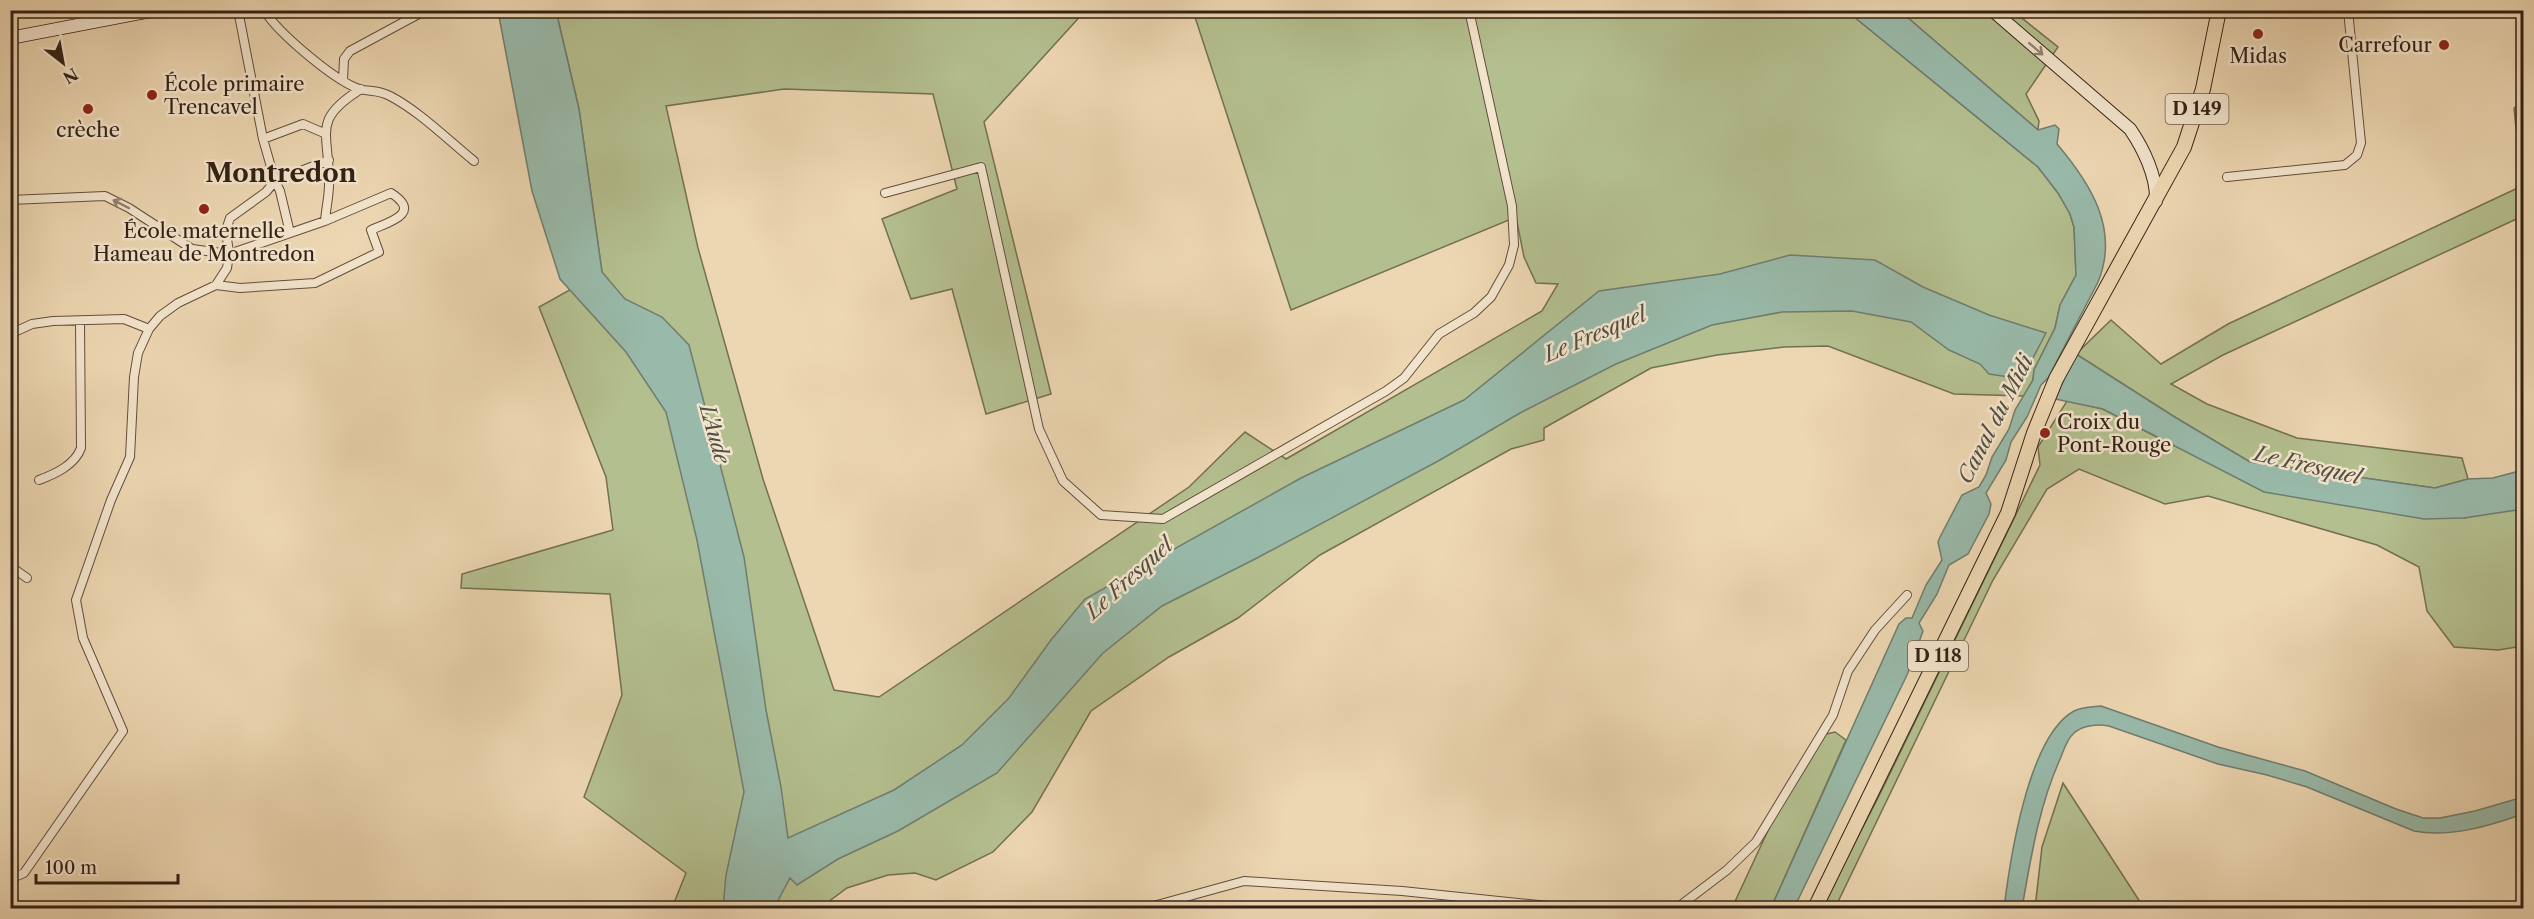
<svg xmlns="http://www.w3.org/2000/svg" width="2534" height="919" viewBox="0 0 2534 919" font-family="'Libre Caslon Text',serif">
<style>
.green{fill:#b4bf8f;stroke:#747052;stroke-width:1.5}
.water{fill:#99baaa;stroke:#707d6f;stroke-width:1.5}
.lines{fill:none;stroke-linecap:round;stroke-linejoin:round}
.street-casing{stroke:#624e3d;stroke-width:10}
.secondary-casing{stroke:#332116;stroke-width:14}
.primary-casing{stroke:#332116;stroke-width:16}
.street{stroke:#f3e5cd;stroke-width:8}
.secondary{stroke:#f3e5cd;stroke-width:12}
.primary{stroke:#edd7b2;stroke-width:14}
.oneway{stroke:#938372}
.poi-dot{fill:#8f2418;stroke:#f3e5cd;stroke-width:2}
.labels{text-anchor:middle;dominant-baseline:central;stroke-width:5;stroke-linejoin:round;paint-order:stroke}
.shield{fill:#f3e5cd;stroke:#6d5c4d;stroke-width:1.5}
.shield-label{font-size:18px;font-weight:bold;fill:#332116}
.poi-label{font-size:20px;fill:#332116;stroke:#f3e5cd}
.water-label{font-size:21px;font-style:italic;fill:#524f42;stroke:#f3e5cd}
.district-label{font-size:26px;font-weight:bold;fill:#332116;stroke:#f3e5cd}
</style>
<rect width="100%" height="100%" fill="#edd7b2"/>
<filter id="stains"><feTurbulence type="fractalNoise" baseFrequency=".00333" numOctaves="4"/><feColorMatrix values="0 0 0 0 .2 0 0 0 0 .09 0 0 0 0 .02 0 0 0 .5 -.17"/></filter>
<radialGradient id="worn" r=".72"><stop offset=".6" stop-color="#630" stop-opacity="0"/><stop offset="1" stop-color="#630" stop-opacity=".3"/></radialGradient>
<path class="green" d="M556 11H1085L984 122 1051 394 986 414 952 289 911 299 882 219 957 189 933 94 784 89 666 106 698 248 763 479 834 690 879 697 1189 487 1245 432 1286 459 1542 311 1558 284 1536 283 1524 257 1516 217 1291 310 1193 11H1847L2038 167 2058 193 2070 214 2074 227 2076 275 2060 305 2055 328 2034 370 2033 380 2024 396 1954 394 1828 346 1784 347 1717 355 1651 368 1544 428V440L1511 449 1320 555 1238 618 1169 657 1091 711 1032 812 993 852 936 880 915 873 888 875 847 888 820 908H672L686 873 584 797 622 695 610 594 461 588 462 574 613 530 606 477 539 307 602 272 579 109Z
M1900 11H2013L2058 47 2026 94 2039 121 2038 130Z
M2523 102V216L2223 355 2171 384 2207 404 2297 438 2462 458 2468 479 2435 488 2250 462 2173 416 2076 354 2111 320 2161 364 2228 324 2522 186 2514 108Z
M2067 401 2103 409 2172 445 2464 518 2523 507V646L2498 650 2454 647 2427 611 2419 567 2377 545 2208 496 2165 504 2079 469 2047 489 1993 580 1835 908H1821L1877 800 2040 465 2038 447Z
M1835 732 1846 740 1771 908H1732L1778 809 1822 735Z
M2063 783 2144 908H2035L2042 847Z"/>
<path class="water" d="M498 11H556L579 109 602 272 625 299 662 317 689 345 744 557 766 710 781 787 788 838 894 790 962 745 1009 698 1051 640 1085 599 1301 478 1464 400 1599 291 1720 274 1790 255 1875 260 1923 287 1989 315 2046 333 2022 379 1989 374 1980 364 1949 350 1911 322 1852 311 1782 312 1712 325 1616 364 1520 413 1440 460 1257 558 1162 606 1103 653 997 773 898 831 838 859 797 885 790 878 774 908H723L726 875 744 792 697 540 666 412 626 352 560 279 532 191Z
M1847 11H1900L2038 130 2055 125 2059 129 2057 144C2090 183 2120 229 2098 282L2048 378 2041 385 2027 417 2011 442 2006 460 1986 493 1991 504 1989 514 1968 554 1949 565 1937 594 1919 623 1923 631 1907 675 1794 908H1771L1899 624 1906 618H1912L1926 585 1942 560 1938 542 1940 537 1962 495 1979 487 1986 475 1992 457 2009 429 2015 410 2033 380 2034 370 2055 328 2060 305 2076 275 2074 227 2070 214 2058 193 2038 167Z
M2076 354 2173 416 2250 462 2435 488 2468 479 2493 478 2523 470V509L2464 518 2424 519 2264 492 2103 409 2055 399Z
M2101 706 2218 747 2305 771 2396 809 2423 818H2440L2475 811 2523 797V814C2489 826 2450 838 2414 831L2307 787 2267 775 2218 764 2109 726C2098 724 2083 725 2074 733 2067 739 2064 749 2061 757 2039 805 2031 857 2022 908H2004C2010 860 2028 736 2074 711 2082 707 2092 707 2101 706Z"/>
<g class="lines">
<g class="street-casing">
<path id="street" d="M264 10C278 33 334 80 359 89 370 92 377 89 390 96 419 111 448 140 474 161
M343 80 344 59 350 51 426 10
M263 139 303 124 324 133
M2227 177 2345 165 2357 155 2361 143 2348 10
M885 193 981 167 1039 429 1063 481 1101 515 1163 519 1386 391 1404 378 1439 334 1474 313 1491 297 1509 265 1514 245 1512 206 1469 10
M10 200 105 196 129 208 192 249 229 254 325 221 391 193C424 214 386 223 371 230L379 252 315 283 240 288 216 285
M325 221C326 207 330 193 329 178 328 130 313 119 361 89
M290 233 280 191 275 181 329 160
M10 334 32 324 53 321 124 319 149 329
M39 480C55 474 75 465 81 448L80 321
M10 566 27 578
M10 879 24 873 123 731 83 638 76 600 111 500 130 457 134 377 138 353 149 329 160 316 178 303 216 285 227 268 229 254 226 230 230 218 266 192 275 181 263 139 238 10
M1146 908 1244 881 1402 891 1549 906 1553 908
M1677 908 1727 870 1756 842 1833 715 1848 671 1875 630 1907 595"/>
</g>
<g class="secondary-casing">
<path id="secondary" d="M1992 10 2130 129C2143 148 2157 176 2156 201
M10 38 156 10"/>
</g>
<g class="primary-casing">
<path id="primary" d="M1815 908 2008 513 2034 433 2056 379 2184 147 2203 89 2219 10"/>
</g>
<use href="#street" class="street"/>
<use href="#secondary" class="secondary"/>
<use href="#primary" class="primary"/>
</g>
<defs><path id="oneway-shaft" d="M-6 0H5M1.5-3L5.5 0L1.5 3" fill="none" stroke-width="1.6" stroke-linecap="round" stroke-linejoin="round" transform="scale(1.5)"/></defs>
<g class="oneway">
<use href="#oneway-shaft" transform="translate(2036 49) rotate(41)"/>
<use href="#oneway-shaft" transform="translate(121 204) rotate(-153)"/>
</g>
<g class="poi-dot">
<circle cx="2258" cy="34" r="6"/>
<circle cx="2444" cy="45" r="6"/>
<circle cx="152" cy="95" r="6"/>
<circle cx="88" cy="109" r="6"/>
<circle cx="204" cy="209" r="6"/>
<circle cx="2045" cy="433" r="6"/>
</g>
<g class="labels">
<g class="shield">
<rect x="2165.5" y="94" width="63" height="30" rx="4.5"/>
<rect x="1908" y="641" width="60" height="30" rx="4.5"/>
</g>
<g class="shield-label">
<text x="2197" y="109">D 149</text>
<text x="1938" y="656">D 118</text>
</g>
<g class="poi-label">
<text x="2432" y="45" text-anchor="end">Carrefour</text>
<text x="2258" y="56">Midas</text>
<text x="164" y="84" text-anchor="start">École primaire<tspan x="164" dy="23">Trencavel</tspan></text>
<text x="88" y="130">crèche</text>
<text x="204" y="231">École maternelle<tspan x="204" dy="23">Hameau de Montredon</tspan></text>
<text x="2057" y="422" text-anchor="start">Croix du<tspan x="2057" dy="23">Pont-Rouge</tspan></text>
</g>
<g class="water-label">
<text transform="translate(1595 334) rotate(-23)">Le Fresquel</text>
<text transform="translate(1995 419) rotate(-63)">Canal du Midi</text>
<text transform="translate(715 434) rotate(74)">L'Aude</text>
<text transform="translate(2308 465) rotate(13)">Le Fresquel</text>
<text transform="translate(1129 578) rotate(-42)">Le Fresquel</text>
</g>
<g class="district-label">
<text x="281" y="173">Montredon</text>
</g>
</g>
<rect width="2534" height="919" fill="none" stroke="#edd7b2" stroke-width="36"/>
<rect x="12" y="12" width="2510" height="895" fill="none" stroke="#332116" stroke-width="3"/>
<rect x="18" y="18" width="2498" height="883" fill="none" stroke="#332116" stroke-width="1.5"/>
<g transform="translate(63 63) rotate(149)" stroke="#f3e5cd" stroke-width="4.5" paint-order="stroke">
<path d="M0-4.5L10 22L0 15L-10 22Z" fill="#332116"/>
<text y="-9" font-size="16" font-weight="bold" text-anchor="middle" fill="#332116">N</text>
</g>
<path d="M36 874v9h142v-9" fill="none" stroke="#332116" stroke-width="3"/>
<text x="45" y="874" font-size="18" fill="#332116" stroke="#f3e5cd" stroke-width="4.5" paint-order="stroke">100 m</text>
<rect width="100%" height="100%" filter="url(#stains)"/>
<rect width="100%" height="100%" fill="url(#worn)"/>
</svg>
